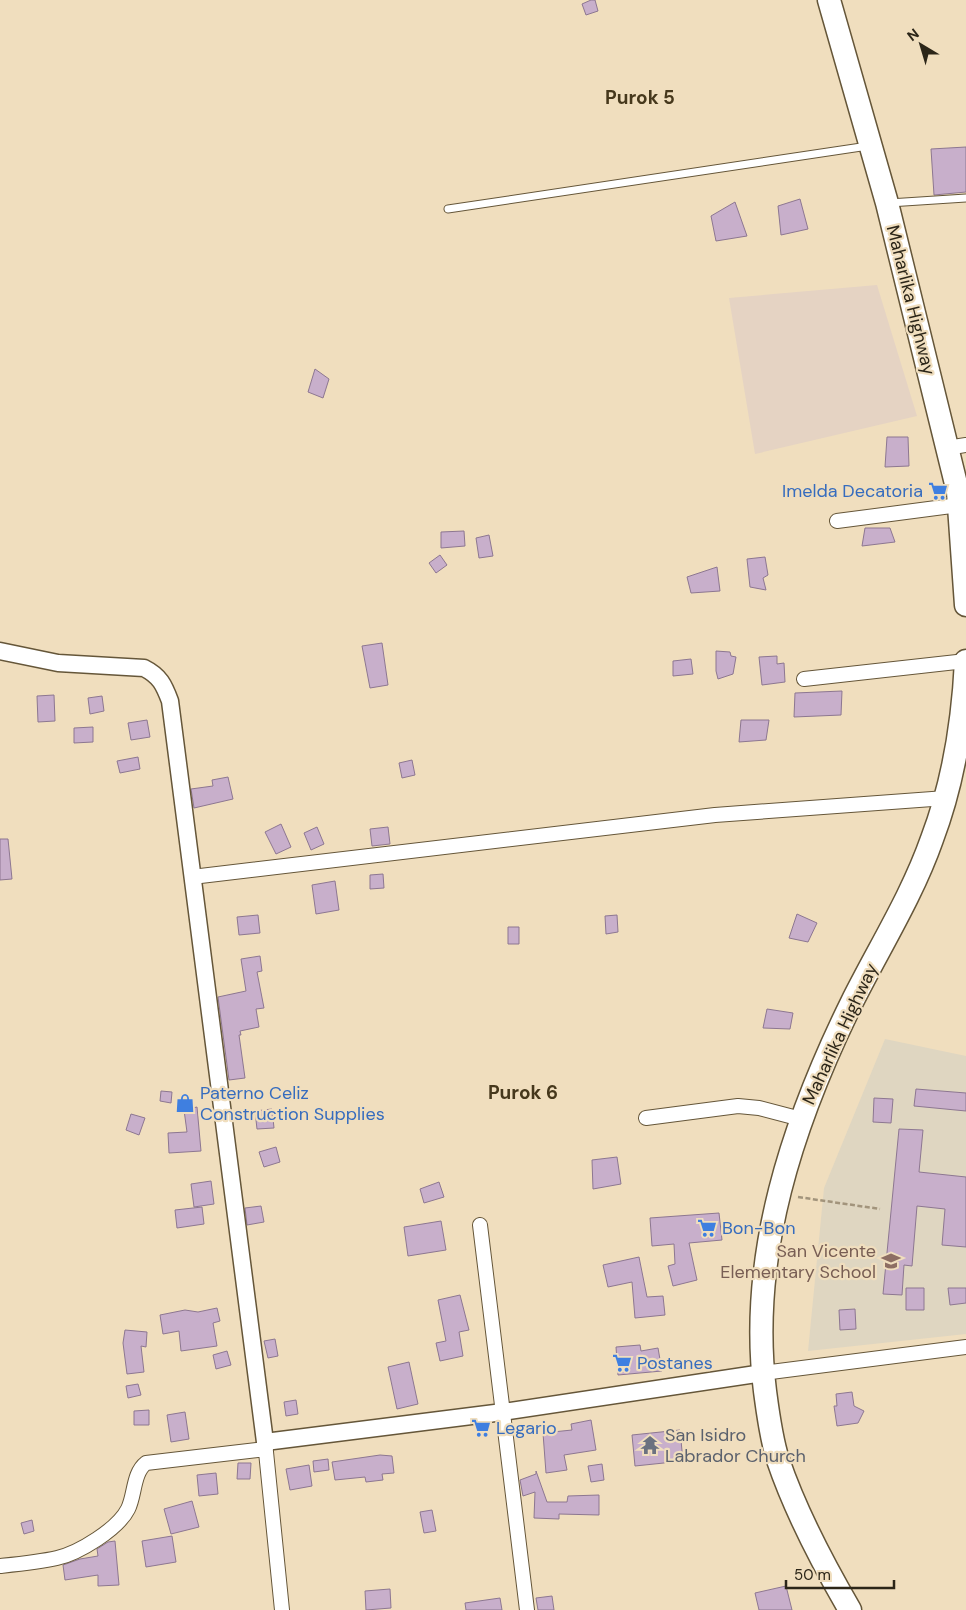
<svg xmlns="http://www.w3.org/2000/svg" width="966" height="1610" viewBox="0 0 966 1610" font-family="'DM Sans',sans-serif">
<style>
.industrial{fill:#e5d3c3}
.education{fill:#dfd6c1}
.building{fill:#c8afcb;stroke:#8d7791}
.lines{fill:none;stroke-linecap:round;stroke-linejoin:round}
.service-casing{stroke:#655639;stroke-width:9}
.minor-casing{stroke:#655639;stroke-width:16}
.tertiary-casing{stroke:#655639;stroke-width:19}
.trunk-casing{stroke:#655639;stroke-width:25}
.path{stroke:#a2947c;stroke-width:2.5;stroke-dasharray:5 2.5;stroke-linecap:butt}
.service{stroke:#fff;stroke-width:7}
.minor{stroke:#fff;stroke-width:14}
.tertiary{stroke:#fff;stroke-width:16}
.trunk{stroke:#fff;stroke-width:22}
.labels{text-anchor:middle;dominant-baseline:central;stroke-width:4.5;stroke-linejoin:round;paint-order:stroke}
.street-label{font-size:18px;fill:#2c2619;stroke:#f0debe}
.shop-label{font-size:18px;fill:#366cbe;stroke:#f0debe;text-anchor:start}
.education-label{font-size:18px;fill:#785e54;stroke:#f0debe;text-anchor:end}
.worship-label{font-size:18px;fill:#5b616d;stroke:#f0debe;text-anchor:start}
.neighbourhood-label{font-size:19px;font-weight:bold;fill:#46381c;stroke:#f0debe}
</style>
<rect width="100%" height="100%" fill="#f0debe"/>
<path class="industrial" d="M877 285 917 416 755 454 729 298Z"/>
<path class="education" d="M885 1039 966 1056V1334L808 1351 824 1188Z"/>
<path class="building" d="M591 0H595L598 11 586 15 582 4Z
M966 147V192L934 195 931 149Z
M800 199 808 229 781 235 778 206Z
M735 202 747 236 716 241 711 216Z
M315 369 329 379 323 398 308 392Z
M887 437H908L909 466 885 467Z
M865 528H890L895 542 862 546Z
M464 531 465 546 441 548V532Z
M489 535 493 556 479 558 476 538Z
M440 555 447 565 436 573 429 563Z
M765 557 768 575 763 578 766 590 750 587 747 559Z
M717 567 720 591 691 593 687 577Z
M382 643 388 685 370 688 362 646Z
M716 651 730 652 731 656 736 657 733 674 718 679 716 671Z
M777 656V664L784 663 785 682 762 685 759 657Z
M691 659 693 674 673 676V661Z
M842 691 841 715 794 717 795 693Z
M54 695 55 721 38 722 37 696Z
M102 696 104 711 90 714 88 698Z
M147 720 150 737 131 740 128 723Z
M741 720H769L766 740 739 742Z
M93 727V742L74 743V728Z
M138 757 140 769 120 773 117 761Z
M412 760 415 775 402 778 399 763Z
M228 777 233 799 194 808 191 789 213 786 212 780Z
M281 824 291 847 276 854 265 832Z
M317 827 324 844 311 850 304 833Z
M388 827 390 844 372 846 370 829Z
M0 839H8L12 879 0 880Z
M383 874 384 888 370 889V875Z
M335 881 339 910 316 914 312 885Z
M797 914 817 923 808 942 789 938Z
M258 915 260 933 239 935 237 917Z
M617 915 618 932 606 934 605 916Z
M508 927H519V944H508Z
M260 956 262 971 257 972 264 1008 256 1009 259 1027 240 1031 241 1035H239L245 1078 229 1080 218 997 246 991 241 959Z
M767 1009 793 1013 790 1029 763 1028Z
M916 1089 966 1093V1111L914 1106Z
M161 1091 172 1092 171 1103 160 1101Z
M874 1098 893 1099 891 1123 873 1122Z
M197 1107 201 1151 169 1153 168 1133 187 1132 184 1110Z
M272 1109 274 1128 257 1129 255 1111Z
M131 1114 145 1118 139 1135 126 1130Z
M899 1129 923 1130 919 1172 966 1177V1247L942 1245 945 1209 917 1206 912 1266 904 1265 902 1295 883 1294Z
M276 1147 280 1162 264 1167 259 1152Z
M617 1157 621 1184 593 1189 592 1160Z
M211 1181 214 1204 194 1207 191 1184Z
M439 1182 444 1197 424 1203 420 1189Z
M261 1206 264 1222 247 1225 245 1208Z
M202 1207 204 1224 177 1228 175 1210Z
M719 1213 722 1240 689 1243 697 1280 673 1286 668 1266 675 1264 674 1244 652 1246 650 1218Z
M441 1221 446 1250 408 1256 404 1227Z
M639 1257 647 1297 663 1296 665 1315 635 1318 632 1282 608 1287 603 1265Z
M906 1288H924V1310H906Z
M948 1288H966V1303L950 1305Z
M460 1295 469 1330 459 1332 463 1356 440 1361 436 1343 446 1341 438 1300Z
M217 1308 220 1321 213 1323 217 1346 181 1351 179 1331 163 1334 160 1315 185 1310 198 1312Z
M855 1309 856 1329 840 1330 839 1310Z
M125 1330 147 1332 146 1347 141 1346 144 1372 127 1374 123 1343Z
M275 1339 278 1356 268 1358 264 1341Z
M640 1345 641 1351 658 1348 662 1371 618 1375 616 1347Z
M227 1351 231 1365 216 1369 213 1355Z
M409 1362 418 1404 397 1409 388 1367Z
M138 1384 141 1395 128 1398 126 1386Z
M852 1392 854 1406 864 1411 858 1423 837 1426 834 1406H837L836 1394Z
M296 1400 298 1414 286 1416 284 1402Z
M149 1410V1425H134V1411Z
M185 1412 189 1439 171 1442 167 1415Z
M591 1420 596 1450 564 1455 567 1470 546 1473 543 1433 572 1430 571 1424Z
M680 1430 683 1461 635 1466 632 1435Z
M380 1455 392 1456 394 1473 382 1474 383 1480 366 1482 365 1477 335 1480 332 1462Z
M328 1459 329 1470 314 1472 313 1461Z
M238 1463H251L250 1479H237Z
M602 1464 604 1480 591 1482 588 1466Z
M309 1465 312 1486 290 1490 286 1469Z
M536 1471 547 1502H567L568 1496 599 1495V1515L559 1514V1519L534 1518 535 1492 523 1496 520 1480 536 1474Z
M216 1473 218 1494 199 1496 197 1475Z
M192 1501 199 1527 171 1534 164 1509Z
M432 1510 436 1531 424 1533 420 1512Z
M32 1520 34 1531 24 1534 21 1523Z
M172 1536 176 1562 146 1567 142 1541Z
M115 1541 119 1585 98 1586V1575L65 1580 63 1565 80 1559 98 1556 97 1549 108 1542Z
M786 1586 792 1610H759L755 1593Z
M390 1589 391 1608 366 1610 365 1591Z
M552 1596 554 1610H538L536 1598Z
M500 1598 502 1610H466L465 1603Z"/>
<g class="lines">
<g class="service-casing">
<path id="service" d="M889 203 966 198
M448 209 868 146"/>
</g>
<g class="minor-casing">
<path id="minor" d="M947 448 966 445
M837 521 959 505
M804 679 966 661
M192 877 715 815 946 798
M646 1118 738 1106 759 1108 801 1119
M480 1225 527 1610
M763 1373 966 1347
M265 1442 282 1610
M0 1566C19 1564 39 1562 57 1558 79 1553 118 1529 128 1509 135 1495 133 1473 146 1463L266 1449"/>
</g>
<g class="tertiary-casing">
<path id="tertiary" d="M0 651 58 663 144 668C160 676 164 685 170 701L265 1442 503 1412 763 1373"/>
</g>
<g class="trunk-casing">
<path id="trunk" d="M829 0 887 203 958 492 966 605
M850 1610C822 1562 796 1513 778 1460 771 1438 768 1414 765 1391 748 1255 793 1122 852 1002 879 948 912 896 932 839 954 781 963 723 966 661"/>
</g>
<path class="path" d="M798 1197 880 1209"/>
<use href="#service" class="service"/>
<use href="#minor" class="minor"/>
<use href="#tertiary" class="tertiary"/>
<use href="#trunk" class="trunk"/>
</g>
<defs>
<g id="supermarket-bare" transform="scale(1.5)"><path d="M-6-5.5h2.5l.6 2H6L4.5 2H-2.5L-4.4-4H-6ZM-1.5 3.2a1.3 1.3 0 1 0 .1 0ZM3 3.2a1.3 1.3 0 1 0 .1 0Z" fill="#3f7fe0" stroke="#f0debe" stroke-width="2.5" paint-order="stroke"/></g>
<g id="shop-bare" transform="scale(1.5)"><path d="M-5-2.5h2.3a2.7 3.5 0 0 1 5.4 0H5L5.5 6h-11ZM-1.5-2.5h3a1.5 2.3 0 0 0-3 0Z" fill="#3f7fe0" stroke="#f0debe" stroke-width="2.5" paint-order="stroke"/></g>
<g id="school-bare" transform="scale(1.5)"><path d="M0-5L7-2L0 1L-7-2ZM-4 1L0 2.5L4 1V4Q0 6-4 4Z" fill="#8d6e63" stroke="#f0debe" stroke-width="2.5" paint-order="stroke"/></g>
<g id="temple-bare" transform="scale(1.5)"><path d="M0-6L5-2H3V0L6.5 2.5H4V6H1.5V3h-3V6H-4V2.5H-6.5L-3 0V-2H-5Z" fill="#6b7280" stroke="#f0debe" stroke-width="2.5" paint-order="stroke"/></g>
</defs>
<g fill-rule="evenodd">
<use href="#supermarket-bare" x="938" y="491"/>
<use href="#shop-bare" x="185" y="1103"/>
<use href="#supermarket-bare" x="707" y="1228"/>
<use href="#school-bare" x="891" y="1261"/>
<use href="#supermarket-bare" x="622" y="1363"/>
<use href="#supermarket-bare" x="481" y="1428"/>
<use href="#temple-bare" x="650" y="1445"/>
</g>
<g class="labels">
<g class="street-label">
<text transform="translate(911 300) rotate(76)">Maharlika Highway</text>
<text transform="translate(840 1034) rotate(-65)">Maharlika Highway</text>
</g>
<g class="shop-label">
<text x="923" y="491" text-anchor="end">Imelda Decatoria</text>
<text x="200" y="1093">Paterno Celiz<tspan x="200" dy="21">Construction Supplies</tspan></text>
<text x="722" y="1228">Bon-Bon</text>
<text x="637" y="1363">Postanes</text>
<text x="496" y="1428">Legario</text>
</g>
<g class="education-label">
<text x="876" y="1251">San Vicente<tspan x="876" dy="21">Elementary School</tspan></text>
</g>
<g class="worship-label">
<text x="665" y="1435">San Isidro<tspan x="665" dy="21">Labrador Church</tspan></text>
</g>
<g class="neighbourhood-label">
<text x="640" y="97">Purok 5</text>
<text x="523" y="1092">Purok 6</text>
</g>
</g>
<g transform="translate(921 45) rotate(322)" stroke="#f0debe" stroke-width="4" paint-order="stroke">
<path d="M0-4L9 19L0 12L-9 19Z" fill="#2c2619"/>
<text y="-8" font-size="14" font-weight="bold" text-anchor="middle" fill="#2c2619">N</text>
</g>
<path d="M786 1580v8h108v-8" fill="none" stroke="#2c2619" stroke-width="2.5"/>
<text x="794" y="1580" font-size="15" fill="#2c2619" stroke="#f0debe" stroke-width="4" paint-order="stroke">50 m</text>
</svg>
